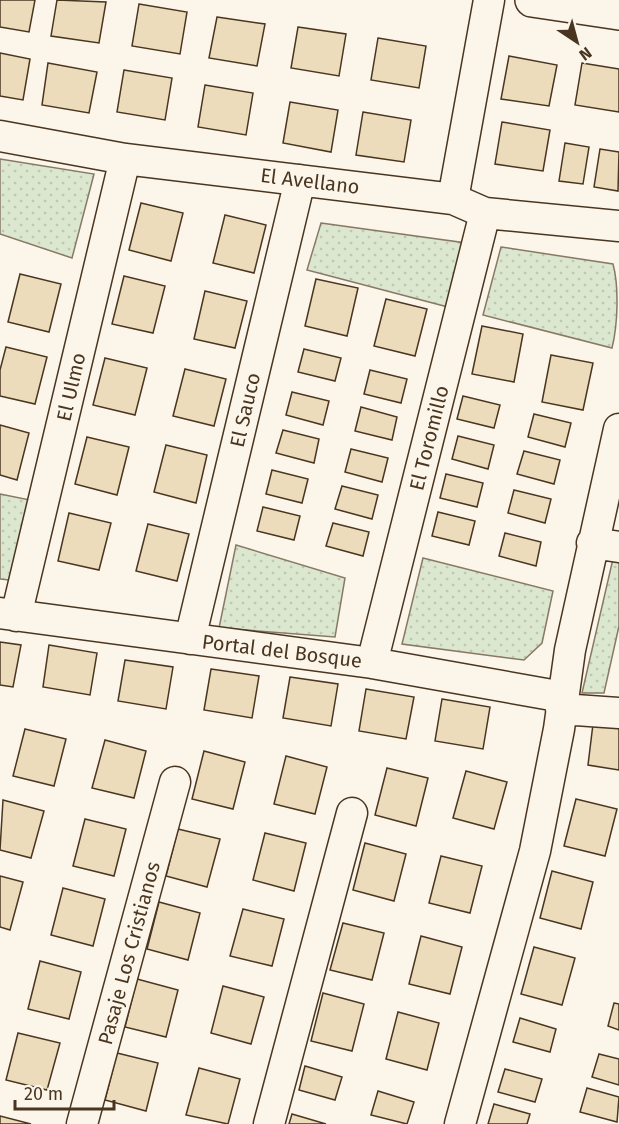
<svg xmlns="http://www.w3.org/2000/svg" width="619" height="1124" viewBox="0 0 619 1124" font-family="'Fira Sans',sans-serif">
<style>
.grass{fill:url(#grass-dots);stroke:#887966;stroke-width:1.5}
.building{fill:#ecdcbc;stroke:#4a3520;stroke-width:1.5}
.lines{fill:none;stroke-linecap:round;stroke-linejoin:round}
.street-casing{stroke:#4a3520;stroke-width:33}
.secondary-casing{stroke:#4a3520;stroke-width:36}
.street{stroke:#fbf6e9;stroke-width:30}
.secondary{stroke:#fbf6e9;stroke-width:33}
.labels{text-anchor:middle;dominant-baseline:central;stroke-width:4.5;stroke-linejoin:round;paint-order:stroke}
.street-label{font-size:20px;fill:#4a3520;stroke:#fbf6e9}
</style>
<defs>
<pattern id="grass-dots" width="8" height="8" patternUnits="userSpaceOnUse" patternTransform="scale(1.5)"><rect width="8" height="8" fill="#dce7d0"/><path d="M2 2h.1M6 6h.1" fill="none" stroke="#bec7b2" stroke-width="1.8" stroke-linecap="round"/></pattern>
</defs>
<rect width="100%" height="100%" fill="#fbf6e9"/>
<path class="grass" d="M0 159 94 174 72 258 0 234Z
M321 223 466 243 448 307 307 270Z
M501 247 613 264C619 286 618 324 612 348L483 315Z
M0 494 30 500 9 580 0 579Z
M619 533V626L604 693H582Z
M236 545 345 578 335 637 219 628Z
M423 558 553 591 542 643 524 660 402 644Z"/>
<path class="building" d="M0 0H35L29 32 0 27Z
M57 0 106 2 99 43 51 36Z
M139 4 187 12 180 54 132 46Z
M217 17 265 24 257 66 209 58Z
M298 27 346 34 339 76 291 68Z
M378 38 426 46 419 88 371 80Z
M0 53 30 59 23 100 0 96Z
M509 56 557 65 549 106 501 99Z
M48 63 97 72 89 113 42 105Z
M582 63 619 69V112L575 105Z
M124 70 172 78 165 120 117 112Z
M205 85 253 93 246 135 198 127Z
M290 102 338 110 331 152 283 143Z
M363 112 411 120 404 162 356 155Z
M502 122 550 130 543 171 495 164Z
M565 143 589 147 583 184 559 181Z
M600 149 619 152 618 191 594 187Z
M141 203 183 213 171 261 129 250Z
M225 215 266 225 254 273 213 263Z
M20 274 61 284 49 332 8 322Z
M124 276 165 286 153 333 112 324Z
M316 279 358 288 347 336 305 326Z
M205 291 247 301 235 348 194 339Z
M386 299 427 309 415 356 374 346Z
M482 326 523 334 514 382 472 374Z
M6 347 47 357 35 404 0 396V370Z
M304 349 341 358 335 381 298 372Z
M551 355 593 363 583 410 542 402Z
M105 358 147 368 135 415 93 405Z
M185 369 226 379 214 426 173 416Z
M370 370 407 379 401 403 364 394Z
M292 392 329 401 323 425 286 415Z
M463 396 500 405 494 428 457 419Z
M361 407 397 417 392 440 355 431Z
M534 414 571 423 565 447 528 437Z
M0 425 29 433 17 480 0 475Z
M283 430 319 439 314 463 276 453Z
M458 436 494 445 488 469 452 459Z
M87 437 129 447 117 495 75 484Z
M166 445 207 455 196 503 154 492Z
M351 449 388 458 382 482 345 472Z
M524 451 560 460 554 484 517 474Z
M272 470 308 479 302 503 266 494Z
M446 474 483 483 477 507 440 498Z
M342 486 378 495 372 519 335 509Z
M514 490 551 499 545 523 508 513Z
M263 507 300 516 294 540 257 531Z
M438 512 475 521 469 545 432 536Z
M69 513 111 523 99 570 58 561Z
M333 523 369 532 363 556 326 546Z
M148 524 189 534 177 581 136 571Z
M505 533 541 542 536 566 499 556Z
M0 642 21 645 13 687 0 685Z
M49 645 97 653 90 695 43 687Z
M125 660 173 667 166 709 118 701Z
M211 669 259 676 252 718 204 710Z
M290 677 338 684 331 726 283 718Z
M366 689 414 697 406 739 359 731Z
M442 699 490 707 483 749 435 741Z
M593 724 619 727V770L588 765Z
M25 729 66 739 54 786 13 776Z
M105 740 146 751 134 798 92 788Z
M204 751 245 762 233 809 192 799Z
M286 756 327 767 315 814 274 804Z
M387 768 428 778 416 826 375 815Z
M466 771 507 782 494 829 453 818Z
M576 799 617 809 605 856 564 846Z
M3 800 44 811 31 858 0 850Z
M85 819 126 829 114 876 73 866Z
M178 829 220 839 207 887 166 876Z
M265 833 306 843 294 891 253 880Z
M365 843 406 854 394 901 353 890Z
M441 856 482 866 470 913 429 903Z
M552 871 593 882 581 929 540 918Z
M0 876 23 882 10 930 0 927Z
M63 888 105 899 93 946 51 935Z
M159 902 200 913 188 960 147 949Z
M243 909 284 919 272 966 230 956Z
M343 923 384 933 372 980 330 970Z
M421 936 462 947 450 994 409 984Z
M534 947 575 958 562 1005 521 994Z
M40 961 81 972 69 1019 28 1009Z
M137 979 178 990 166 1037 125 1027Z
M223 986 264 997 251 1044 211 1033Z
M323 993 364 1004 352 1051 311 1041Z
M614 1003 619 1004V1030L608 1026Z
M398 1012 439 1023 427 1070 386 1059Z
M520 1018 556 1029 550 1052 513 1042Z
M18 1033 60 1043 47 1090 6 1080Z
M117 1053 158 1063 146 1111 105 1100Z
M599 1054 619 1059V1085L592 1077Z
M305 1066 342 1077 335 1100 299 1090Z
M199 1068 240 1079 228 1124 186 1115Z
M505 1069 542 1079 535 1102 498 1092Z
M587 1088 619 1097 617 1122 580 1112Z
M378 1091 414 1102 407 1124 371 1115Z
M494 1104 530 1114 527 1124H488Z
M292 1114 326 1124H289Z
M0 1116 31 1124H0Z"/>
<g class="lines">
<g class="street-casing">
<path id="street" d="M0 136 125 159 453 199 485 213 619 226
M453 199 489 0
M592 543 619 547
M0 613 372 663 563 697
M16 616 125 159
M190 639 300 180
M372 663 485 213
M561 709 619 713
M82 1124 175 782
M269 1124 352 813
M460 1124 535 851 559 729 570 650 619 429"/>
</g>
<g class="secondary-casing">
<path id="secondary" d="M532 0 619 13"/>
</g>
<use href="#street" class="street"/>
<use href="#secondary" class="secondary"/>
</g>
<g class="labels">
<g class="street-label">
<text transform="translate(310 181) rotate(7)">El Avellano</text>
<text transform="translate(71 387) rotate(-77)">El Ulmo</text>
<text transform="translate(245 410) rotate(-77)">El Sauco</text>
<text transform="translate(429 438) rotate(-76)">El Toromillo</text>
<text transform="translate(282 651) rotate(7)">Portal del Bosque</text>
<text transform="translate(129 953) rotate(-75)">Pasaje Los Cristianos</text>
</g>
</g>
<g transform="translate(577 42) rotate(144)" stroke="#fbf6e9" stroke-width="4.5" paint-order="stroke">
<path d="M0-4.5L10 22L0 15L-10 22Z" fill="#4a3520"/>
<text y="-9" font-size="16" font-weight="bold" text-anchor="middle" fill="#4a3520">N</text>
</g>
<path d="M15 1100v9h99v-9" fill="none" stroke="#4a3520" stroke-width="3"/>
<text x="24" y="1100" font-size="18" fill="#4a3520" stroke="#fbf6e9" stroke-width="4.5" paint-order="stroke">20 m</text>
</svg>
